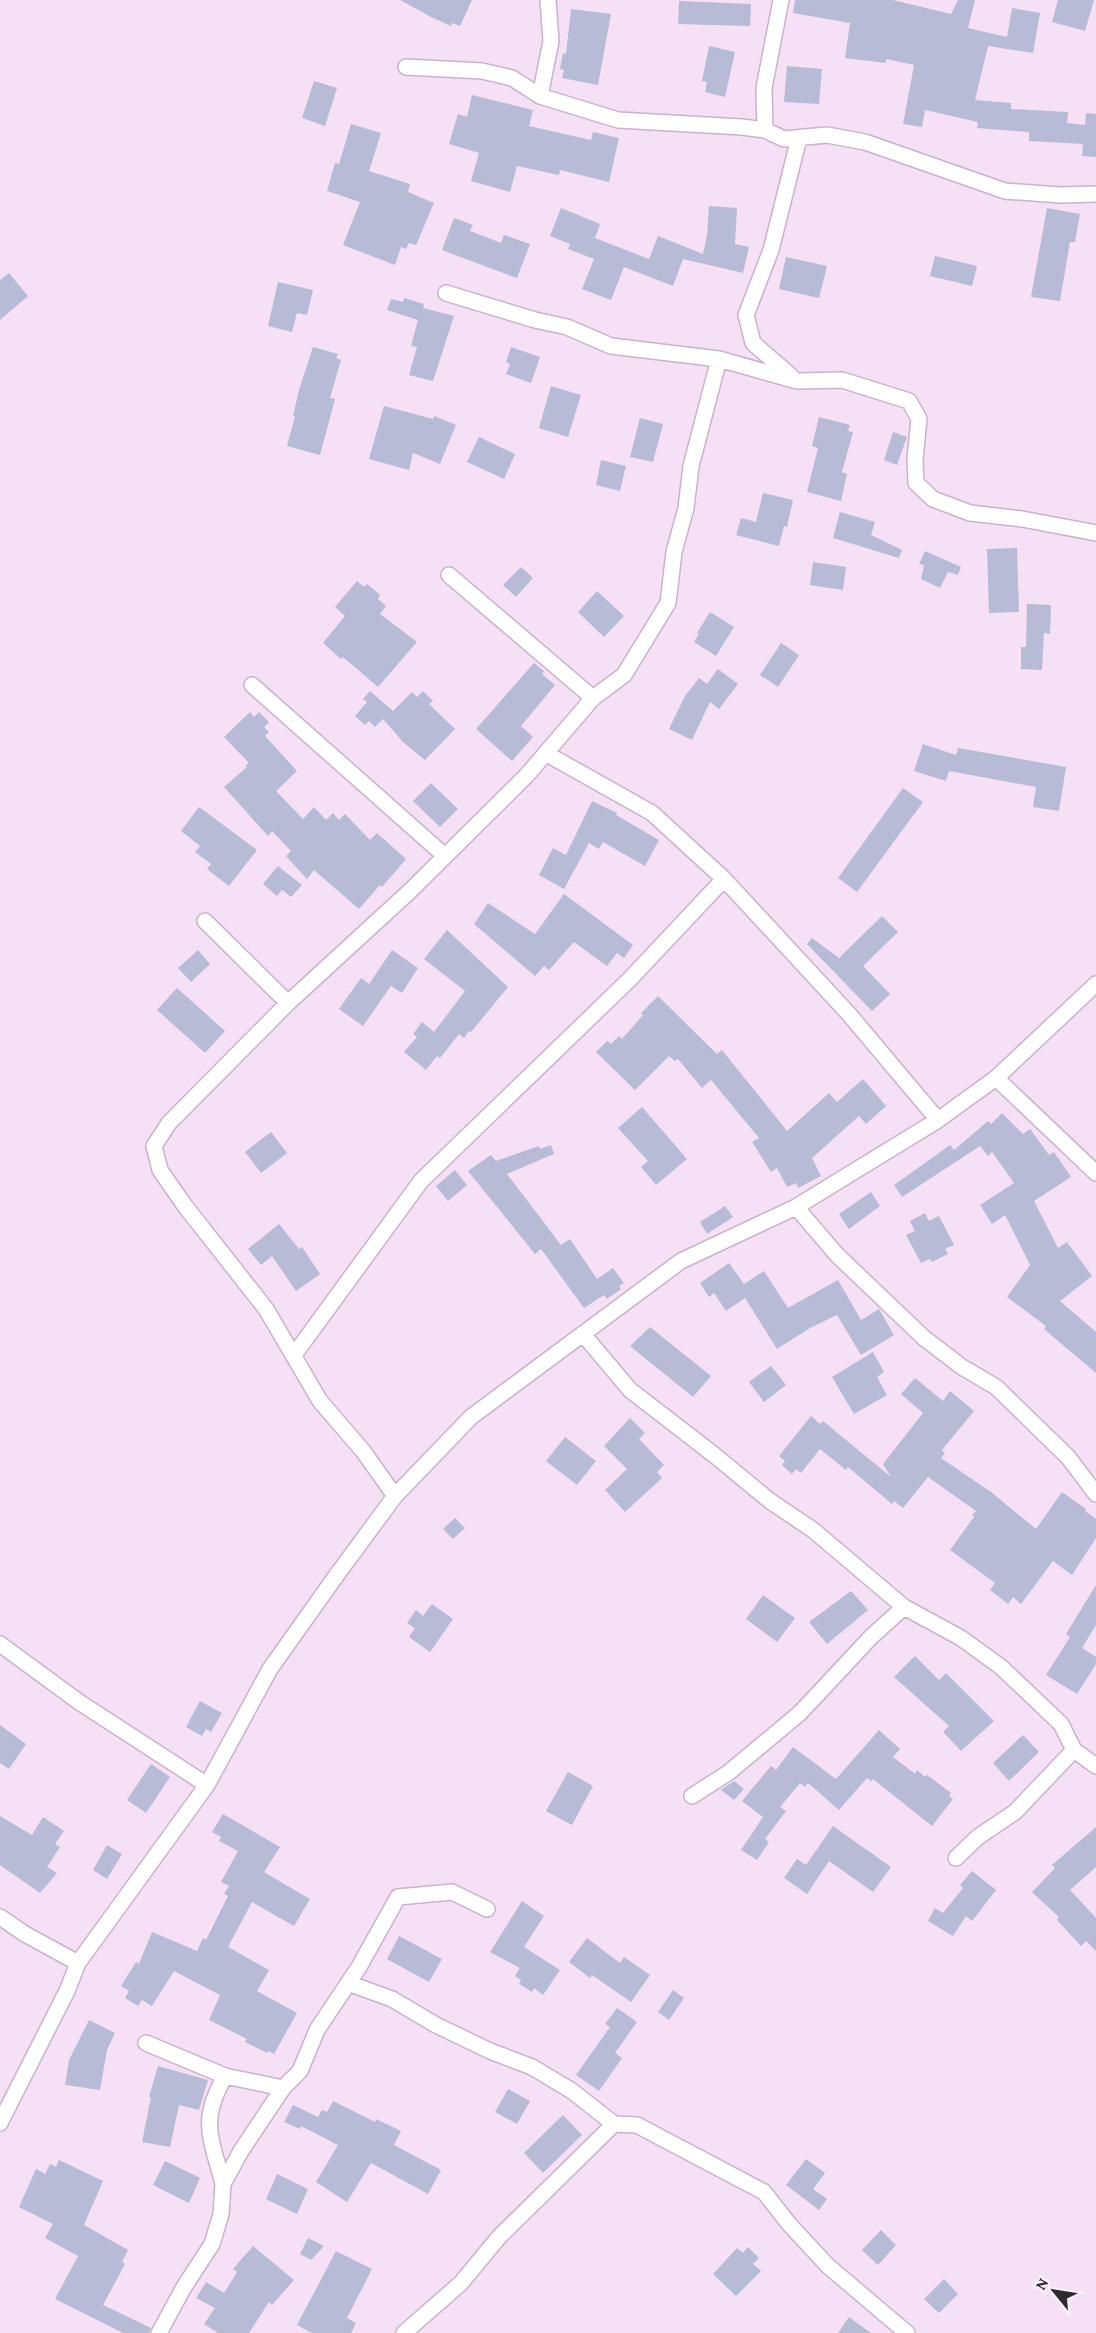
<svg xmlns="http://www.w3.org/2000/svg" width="1096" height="2333" viewBox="0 0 1096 2333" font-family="'Crimson Pro',serif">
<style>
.building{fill:#b8bbd5}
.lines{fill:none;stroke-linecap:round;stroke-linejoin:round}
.street-casing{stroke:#c8b3c8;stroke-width:18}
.street{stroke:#fff;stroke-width:15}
</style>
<rect width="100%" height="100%" fill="#f5e0f5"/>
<path class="building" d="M400 0H472L460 26 452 23 451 26 431 17Z
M795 0H893L951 14 958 0H975L968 28 1007 37 1012 8 1040 13 1033 53 988 46 975 100 1011 103V109L1068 112 1067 123 1085 125 1086 113 1096 114V157L1082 156 1083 144 1029 141V132L977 128 978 122 925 110 922 127 903 124 914 65 886 59V63L845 58 850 23 793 13Z
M1058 0H1094L1085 31 1052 22Z
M679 1 751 4 750 26 678 24Z
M571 9 611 14 598 85 562 78 564 70 560 69 563 53 566 54Z
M709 46 735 52 725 97 705 92 707 82 702 81Z
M787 66 822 69 819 104 784 102Z
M314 81 337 88 325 126 302 118Z
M472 95 533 110 529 126 591 140 593 132 619 138 609 182 560 170 559 175 517 166 510 192 471 181 479 153 449 144 458 114 467 117Z
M351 124 381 133 369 171 410 184 408 192 434 203 416 245 409 243 406 249 401 247 395 265 343 245 360 202 327 191 335 163 339 164Z
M709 206 737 208 735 244 749 247 743 273 683 259 673 286 624 267 611 300 582 289 594 259 568 249 570 244 550 236 561 208 600 224 595 238 649 259 658 236 703 254 707 235Z
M1047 208 1080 214 1075 242H1070L1060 301 1031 297Z
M454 218 473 225 470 231 501 243 504 235 530 244 517 278 442 250Z
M935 256 977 266 972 286 930 276Z
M786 257 827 266 819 298 779 289Z
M9 273 28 296 0 320V280Z
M278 282 313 290 307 315 297 313 292 332 268 326Z
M404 298 424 304 423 308 454 316 433 381 409 375 417 347 411 346 418 320 387 310 391 299 403 302Z
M313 347 338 354 336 358 341 360 330 398 335 399 320 455 287 446 295 416H293L299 390Z
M511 347 540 357 531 383 506 374 510 364 506 362Z
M551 386 581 395 568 437 539 428Z
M384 406 433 419 434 416 456 425 440 464 413 453 409 470 369 459Z
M819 417 850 425 848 431 853 432 842 472 847 474 841 501 807 492 818 448 812 446Z
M640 418 663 424 653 462 630 457Z
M893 432 907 437 897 465 884 460Z
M479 437 515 454 504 479 467 462Z
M601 460 626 466 620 491 596 485Z
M763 493 793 500 787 527 784 526 779 546 736 535 741 518 756 522Z
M840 512 875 522 871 535 902 550 899 558 833 538Z
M1017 548 1019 612 989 613 987 549Z
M925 551 961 567 958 575 948 572 940 588 921 579 924 565 919 564Z
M813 562 846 567 843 590 810 585Z
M521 567 533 578 516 597 503 585Z
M357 581 364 587 367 584 380 595 378 599 386 606 380 614 417 642 378 687 343 657 341 659 323 643 345 616 335 607Z
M597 591 624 616 604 637 578 612Z
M1027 604 1051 605 1050 634 1044 633 1042 670 1021 669V647H1026Z
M710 612 734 627 716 656 694 642 699 634 697 633Z
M781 643 799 655 778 687 760 675Z
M534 663 544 671 542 674 555 685 521 726 533 737 512 761 476 729Z
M718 669 738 684 719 709 710 702 692 740 669 729 685 696 699 678 707 684Z
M370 691 393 711 412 692 417 697 423 691 433 701 429 704 455 729 425 760 403 742 383 719 375 727 369 721 365 725 355 716 367 702 363 699Z
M250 712 254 717 259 712 269 722 264 727 269 732 265 736 297 771 276 791 303 819 314 807 326 820 333 813 339 820 345 814 370 840 377 833 406 859 382 887 380 885 359 909 314 870 307 879 286 856 291 851 272 831 268 836 224 787 247 767 246 765 249 763 224 737Z
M923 744 956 755 958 748 1066 767 1059 811 1033 807 1036 787 949 771 946 781 914 771Z
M431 783 458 809 440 827 413 801Z
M903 788 923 802 857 892 838 878Z
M592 801 617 813 616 815 659 840 645 866 603 842 599 849 589 843 564 889 539 875 553 848 566 855Z
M199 807 257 850 229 886 207 869 211 864 195 852 200 846 181 831Z
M278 866 302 885 291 897 282 890 277 896 263 884Z
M564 894 633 945 624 958 617 953 607 966 574 942 549 970 544 966 535 976 474 924 488 903 535 934Z
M882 916 898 932 863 966 890 994 872 1011 807 944 812 938 839 958Z
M447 930 508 987 471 1032 469 1031 464 1038 459 1034 440 1058 437 1056 426 1070 404 1052 417 1037 413 1034 422 1022 434 1032 465 991 424 959Z
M198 950 210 964 191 982 178 968Z
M392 950 418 968 402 993 391 986 363 1026 339 1009 361 978 369 984Z
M177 988 225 1031 205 1053 157 1010Z
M658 996 717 1054 722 1050 787 1131 829 1093 837 1102 863 1079 886 1106 866 1124 859 1116 812 1158 821 1176 798 1188 796 1183 787 1187 777 1168 771 1172 752 1142 759 1138 711 1080 702 1088 678 1059 675 1061 669 1056 635 1090 596 1052 607 1041 611 1044 619 1036 622 1039 643 1015 641 1013Z
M642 1107 687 1159 656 1185 641 1167 648 1161 618 1128Z
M1002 1113 1023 1134 1030 1129 1049 1155 1054 1152 1071 1177 1034 1201 1058 1248 1067 1242 1092 1276 1060 1301 1096 1332V1373L1044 1329 1046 1326 1007 1297 1030 1265 1005 1215 992 1224 980 1205 1014 1183 992 1152 988 1156 980 1146 902 1197 894 1185 950 1145 954 1150 988 1121 991 1124Z
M271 1132 287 1153 261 1173 245 1152Z
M551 1145 554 1154 507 1174 561 1245 570 1239 597 1279 613 1268 624 1283 619 1286 621 1289 607 1299 604 1295 584 1308 541 1249 535 1254 468 1171 491 1155 496 1161 539 1146 540 1149Z
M455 1170 467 1185 448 1201 436 1186Z
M871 1192 880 1206 849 1229 839 1214Z
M725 1206 733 1217 707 1234 700 1222Z
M925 1213 929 1221 939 1216 954 1245 945 1249 948 1254 932 1262 930 1259 921 1263 906 1235 915 1231 910 1221Z
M279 1224 299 1249 302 1247 320 1274 296 1291 272 1256 261 1265 248 1249Z
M729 1263 744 1284 764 1271 788 1308 838 1280 861 1320 879 1309 894 1335 861 1355 837 1315 810 1328 777 1349 745 1298 726 1311 714 1293 709 1297 700 1283Z
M650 1327 711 1376 693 1397 630 1346Z
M873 1352 884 1372 877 1377 887 1395 854 1414 832 1377Z
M771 1366 786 1385 764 1402 749 1382Z
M915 1378 943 1401 950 1391 974 1411 942 1450 945 1453 941 1458 991 1492 1036 1529 1062 1492 1086 1509 1085 1511 1096 1519V1538L1072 1575 1053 1561 1021 1604 1013 1597 1008 1604 990 1590 995 1583 950 1550 974 1517 972 1515 976 1511 928 1477 903 1508 894 1501 892 1504 848 1467 846 1470 820 1449 801 1473 796 1469 792 1474 782 1465 785 1461 779 1456 811 1416 820 1424 823 1421 891 1477 883 1464 923 1413 901 1394Z
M630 1418 645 1433 639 1439 664 1465 657 1472 662 1478 625 1512 605 1490 627 1469 604 1446Z
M565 1437 596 1461 577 1485 546 1461Z
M455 1518 465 1528 453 1539 443 1529Z
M1096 1585V1625L1082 1648 1096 1657V1664L1077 1694 1046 1675 1070 1637 1066 1634Z
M851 1591 868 1610 827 1644 809 1622Z
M763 1595 795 1618 777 1642 746 1619Z
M432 1604 453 1619 430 1652 409 1637 415 1628 407 1623 416 1610 423 1616Z
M915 1656 939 1680 946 1673 994 1721 961 1751 943 1732 949 1726 894 1677Z
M200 1701 222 1713 211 1732 206 1729 202 1736 186 1727Z
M0 1725 26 1744 9 1769 0 1763Z
M879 1730 900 1749 893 1757 915 1774 917 1770 925 1777 927 1775 951 1793 949 1796 953 1799 932 1826 873 1779 871 1781 867 1778 839 1810 808 1783 805 1787 800 1783 780 1807 786 1811 765 1839 769 1842 757 1860 741 1850 763 1817 742 1801 771 1766 776 1770 793 1747 836 1779Z
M1023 1735 1039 1752 1009 1781 993 1763Z
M151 1764 170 1777 146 1813 127 1800Z
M568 1772 593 1786 572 1825 546 1811Z
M734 1781 744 1789 734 1800 721 1790Z
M223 1814 280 1847 264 1872 310 1899 294 1926 252 1902 228 1947 269 1970 257 1991 297 2013 274 2054 268 2051 267 2053 245 2042 247 2039 209 2020 220 1995 174 1971 152 2006 142 2000 138 2006 125 1998 129 1991 121 1986 136 1962 139 1964 152 1932 197 1951 203 1938 206 1940 228 1896 224 1894 229 1886 221 1882 238 1851 219 1841 221 1837 212 1832Z
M0 1816 32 1835 43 1817 64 1831 55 1844 60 1847 47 1867 57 1873 40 1893 0 1865Z
M833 1826 891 1867 873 1892 829 1861 807 1894 784 1878 797 1859 806 1865Z
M1096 1827V1867L1070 1890 1096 1918V1951L1086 1941 1081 1946 1057 1920 1059 1917 1032 1892 1055 1868 1052 1865Z
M107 1845 122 1854 107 1879 93 1870Z
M972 1871 996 1890 972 1921 966 1916 953 1936 928 1921 935 1908 943 1913 963 1888 960 1885Z
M522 1901 544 1916 524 1947 560 1970 543 1995 534 1988 532 1992 519 1984 521 1980 515 1976 520 1968 490 1952Z
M399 1936 442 1959 429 1982 387 1959Z
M587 1938 620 1963 624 1957 650 1975 631 2002 592 1975 590 1978 569 1962Z
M673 1990 684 1998 669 2020 658 2012Z
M617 2008 637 2022 615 2053 622 2058 599 2091 576 2075 610 2027 605 2024Z
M89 2020 115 2033 107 2050 100 2090 65 2085 69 2060Z
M158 2066 208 2080 199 2110 179 2105 170 2147 142 2142 151 2097H149Z
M508 2089 530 2101 517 2124 495 2112Z
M333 2101 375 2122 376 2119 401 2131 394 2145 441 2170 428 2194 371 2163 347 2202 316 2182 338 2145 301 2126 300 2129 284 2122 293 2105 318 2117 322 2110 327 2112Z
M563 2115 582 2135 543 2173 524 2153Z
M806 2159 825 2173 813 2189 827 2199 819 2210 786 2185Z
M59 2160 103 2181 84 2225 128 2250 122 2262 125 2264 103 2305 151 2328 149 2333H123L55 2299 78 2256 45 2238 53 2224 19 2207 36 2169 45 2174 50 2164 56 2167Z
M165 2161 200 2178 189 2203 153 2185Z
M277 2174 308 2189 297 2214 266 2199Z
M881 2230 896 2245 878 2265 862 2250Z
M308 2238 324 2246 311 2260 300 2254Z
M253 2246 294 2280 272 2305 269 2302 249 2333H218L204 2324 215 2308 196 2298 206 2282 224 2293 237 2272 233 2269Z
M748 2247 759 2258 753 2264 761 2271 736 2296 713 2274 737 2248 743 2253Z
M336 2251 372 2269 347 2318 356 2323 351 2333H312L297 2325Z
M944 2279 958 2294 939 2313 924 2299Z
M849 2317 871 2333H838Z"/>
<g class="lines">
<g class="street-casing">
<path id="street" d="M406 67 482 71 512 78 540 96 618 120 742 127 765 130 784 139 827 135 865 142 1005 191 1060 195 1096 194
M540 96 551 41 548 0
M765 130 764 88 781 0
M446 293 535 320 567 327 611 346 719 359 797 381 842 380 909 401 919 419 915 459 916 483 933 499 970 513 1022 519 1096 533
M791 376 753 343 746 315 771 250 799 138
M449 575 593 698
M252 685 445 856
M547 754 652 813 724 879 848 1013 938 1120
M205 921 288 1003
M996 1078 1096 1173
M796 1207 837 1255 924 1338 962 1367 996 1387 1068 1457 1096 1494
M583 1334 630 1390 713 1454 770 1501 813 1530 904 1607 961 1638 1001 1667 1061 1724 1074 1750 1096 1766
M294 1355 421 1181 630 979 724 879
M395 1496 363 1451 320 1401 266 1309 185 1206 160 1170 154 1146 169 1123 288 1003 411 890 527 775 593 698 624 675 668 603 674 552 686 508 691 466 719 359
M0 1644 79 1702 207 1785
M692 1796 728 1773 800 1713 871 1637 904 1607
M956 1858 978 1837 1015 1812 1074 1750
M0 1917 25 1934 78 1963
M348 1983 392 1999 436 2025 490 2051 532 2067 572 2091 614 2124
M146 2043 225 2076 283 2088
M0 2123 67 1991 78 1963 207 1785 270 1669 336 1576 395 1496 471 1417 681 1261 796 1207 938 1120 996 1078 1096 984
M223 2184C211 2137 199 2122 225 2076
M159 2333 184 2287 212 2244 221 2214 223 2184 241 2151 283 2088 300 2071 317 2030 359 1967 398 1897 452 1892 487 1909
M404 2333 461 2283 499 2237 614 2124 637 2125 764 2192 789 2224 828 2266 907 2333"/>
</g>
<use href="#street" class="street"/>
</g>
<g transform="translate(1054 2291) rotate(300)" stroke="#fdf0fd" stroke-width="4.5" paint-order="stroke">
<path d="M0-4.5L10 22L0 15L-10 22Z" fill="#302830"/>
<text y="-9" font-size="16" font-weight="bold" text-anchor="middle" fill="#302830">N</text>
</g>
</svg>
